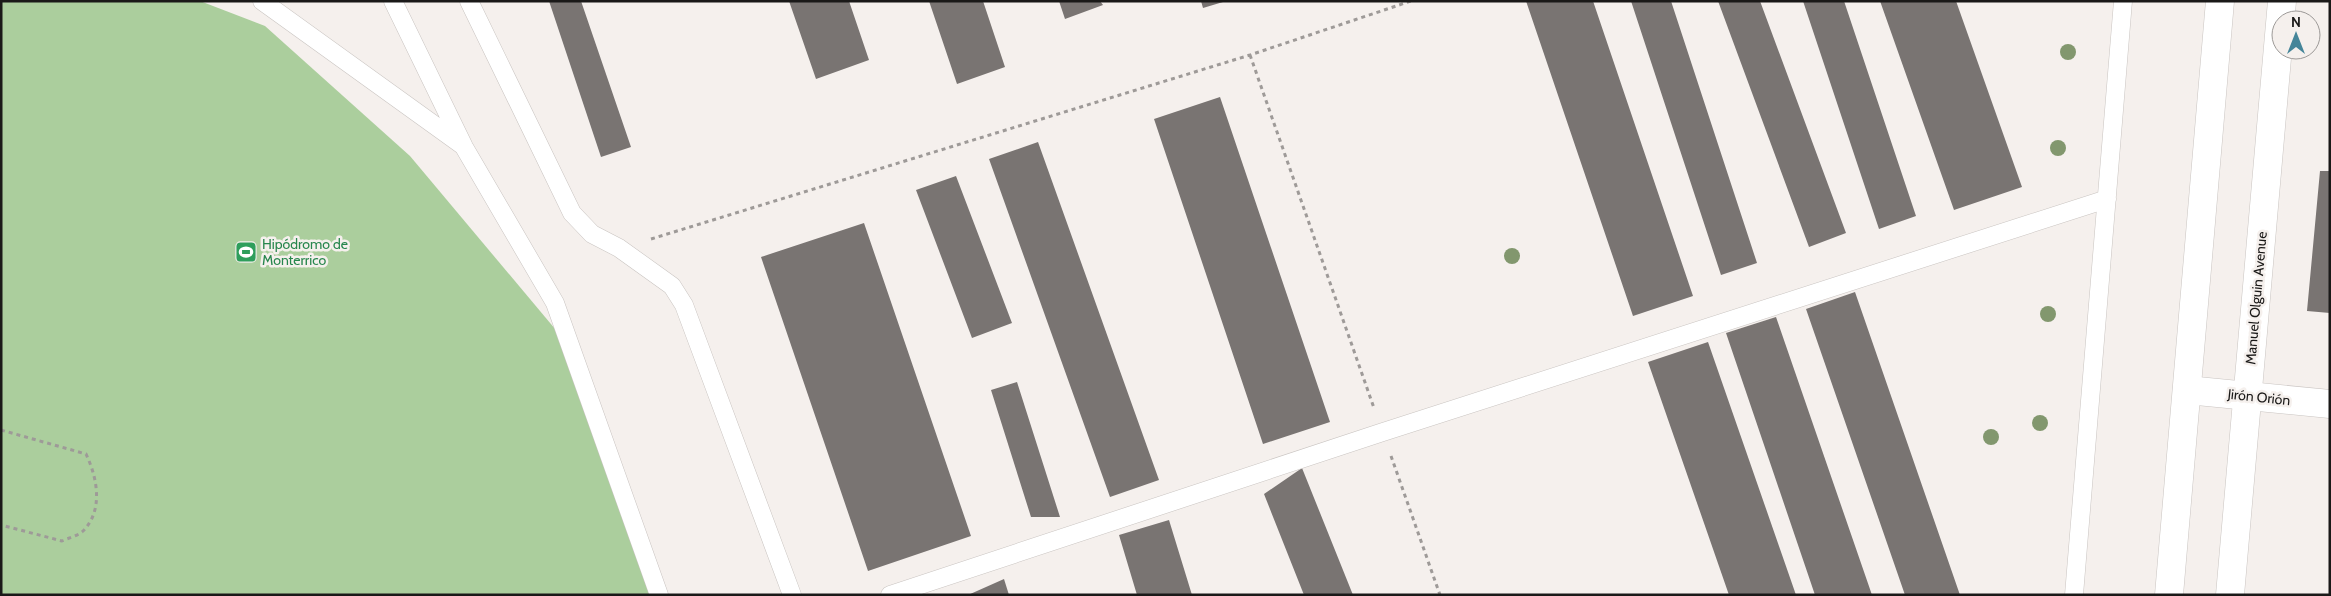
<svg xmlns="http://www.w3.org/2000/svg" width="2331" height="596" viewBox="0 0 2331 596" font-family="Cabin,sans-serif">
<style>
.park{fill:#abce9d}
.building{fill:#797472}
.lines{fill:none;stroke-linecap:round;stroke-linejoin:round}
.service-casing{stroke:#c9c4c1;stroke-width:19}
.minor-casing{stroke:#c9c4c1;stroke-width:29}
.tertiary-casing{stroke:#c9c4c1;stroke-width:29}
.path{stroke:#9e9a98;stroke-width:3;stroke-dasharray:4 4;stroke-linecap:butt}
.service{stroke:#fff;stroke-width:18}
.minor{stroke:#fff;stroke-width:28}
.tertiary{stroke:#fff;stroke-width:28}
.tree{fill:#82976e}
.labels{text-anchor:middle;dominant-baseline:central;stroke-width:5;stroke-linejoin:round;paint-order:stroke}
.leisure-label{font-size:14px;fill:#27864d;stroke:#f5f0ed;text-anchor:start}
.street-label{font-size:14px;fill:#1a1918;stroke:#f5f0ed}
</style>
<rect width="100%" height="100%" fill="#f5f0ed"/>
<path class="park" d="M1 1H200L265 26 410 156 571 348 651 595H1Z"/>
<path class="building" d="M549 1H581L631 147 601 157Z
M789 1H849L869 60 816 79Z
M929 1H983L1005 67 957 84Z
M1059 1H1100L1103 5 1065 19Z
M1201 1H1223V2L1203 8Z
M1526 1H1593L1693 296 1633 316Z
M1631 1H1671L1757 263 1721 275Z
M1718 1H1760L1846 233 1809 247Z
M1803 1H1844L1916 216 1879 229Z
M1880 1H1956L2022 187 1954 210Z
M1220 97 1330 422 1263 444 1154 119Z
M1038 142 1159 480 1110 497 989 159Z
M2320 171H2330V313L2307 311Z
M956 176 1012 323 972 338 916 190Z
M864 223 971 536 868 571 761 257Z
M1855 292 1960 595H1905L1806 309Z
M1776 317 1872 595H1815L1726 333Z
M1708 342 1796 595H1729L1648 362Z
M1017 382 1060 517H1031L991 390Z
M1302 468 1353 595H1304L1264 494Z
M1169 520 1192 595H1137L1119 535Z
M1004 579 1009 595H968Z"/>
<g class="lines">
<g class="service-casing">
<path id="service" d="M262 1 462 145
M393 1 464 147 555 303 659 595
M469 1 572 213 592 234 619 248 672 286 684 305 792 595
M890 595 1383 432 2107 199
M2074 595 2123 1"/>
</g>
<g class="minor-casing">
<path id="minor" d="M2187 390 2330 404"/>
</g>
<g class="tertiary-casing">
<path id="tertiary" d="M2169 595 2220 1
M2230 595 2282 1"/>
</g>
<path class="path" d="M1250 55 1374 408
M651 239 1250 55 1411 1
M1 430 86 454C97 477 104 510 83 531 78 536 68 538 62 541L1 525
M1391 456 1440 595"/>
<use href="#service" class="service"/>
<use href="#minor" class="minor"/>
<use href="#tertiary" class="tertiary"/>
</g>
<g class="tree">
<circle cx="2068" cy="52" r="8"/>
<circle cx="2058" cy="148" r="8"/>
<circle cx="1512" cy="256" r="8"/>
<circle cx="2048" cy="314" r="8"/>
<circle cx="2040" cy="423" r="8"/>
<circle cx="1991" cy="437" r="8"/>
</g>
<defs>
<g id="stadium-square" transform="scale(1.125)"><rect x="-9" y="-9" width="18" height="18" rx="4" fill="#2e9e5b" stroke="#f5f0ed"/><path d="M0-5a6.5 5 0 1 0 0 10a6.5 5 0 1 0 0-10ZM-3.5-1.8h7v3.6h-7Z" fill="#fff"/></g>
</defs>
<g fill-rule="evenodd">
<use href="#stadium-square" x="246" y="252"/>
</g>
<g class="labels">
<g class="leisure-label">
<text x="262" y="244">Hipódromo de<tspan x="262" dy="16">Monterrico</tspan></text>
</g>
<g class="street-label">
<text transform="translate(2256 298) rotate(-85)">Manuel Olguin Avenue</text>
<text transform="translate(2259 397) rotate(6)">Jirón Orión</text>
</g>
</g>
<rect width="2331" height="596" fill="none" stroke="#1a1918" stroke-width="5"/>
<g transform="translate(2296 35)"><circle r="24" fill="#f5f0ed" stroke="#9d9a98"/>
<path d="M0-4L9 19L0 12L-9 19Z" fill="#458599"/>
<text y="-8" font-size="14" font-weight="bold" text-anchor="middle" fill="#1a1918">N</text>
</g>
</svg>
